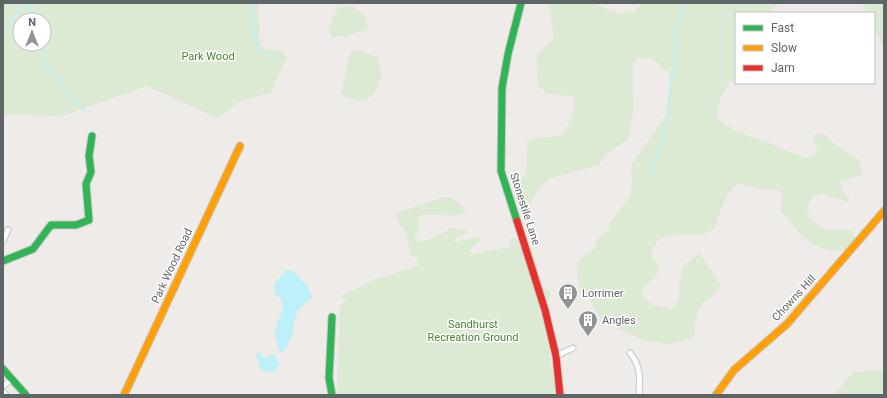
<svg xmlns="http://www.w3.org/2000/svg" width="887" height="398" viewBox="0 0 887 398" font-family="Roboto,sans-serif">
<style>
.green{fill:#dcead4;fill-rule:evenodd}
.water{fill:#bdf0f8}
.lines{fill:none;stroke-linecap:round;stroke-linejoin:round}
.stream{stroke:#bdf0f8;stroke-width:1.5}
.street-casing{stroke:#c7c8c8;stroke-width:7}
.fast-casing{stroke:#cac9c9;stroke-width:9}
.slow-casing{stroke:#cac9c9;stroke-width:9}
.jam-casing{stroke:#cac9c9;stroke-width:9}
.street{stroke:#fcfcfc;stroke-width:5}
.fast{stroke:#30b455;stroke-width:7}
.slow{stroke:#ff9f0a;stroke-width:7}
.jam{stroke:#e5322d;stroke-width:7}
.labels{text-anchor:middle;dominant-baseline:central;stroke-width:3;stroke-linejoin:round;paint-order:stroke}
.park-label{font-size:11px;fill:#448430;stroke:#fff}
.street-label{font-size:11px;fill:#5e6567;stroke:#fff}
.poi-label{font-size:11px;fill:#5e6567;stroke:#fff;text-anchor:start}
</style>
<rect width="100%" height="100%" fill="#eeebe9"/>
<path class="green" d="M3 3H258L260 44 264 49 284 51 286 58 271 93 242 100 217 118 147 86 62 116 3 114ZM20 20H44V44H20Z
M549 3H593L619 14 634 12 641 3H777L770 13H736V81L729 82C723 94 716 104 717 117 732 133 750 136 769 143 782 147 793 155 807 158L814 155 818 148 813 142 815 134H824L836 145 858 159 863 174 840 182 844 193 849 198 848 202 822 194 813 196 807 208 810 220 826 230H851L857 239 845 251C808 251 803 235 781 211L782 193C775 187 767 191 758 189 752 188 745 184 740 184 728 184 718 219 714 229L704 234H680L659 239 650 254 659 266 657 276 642 288 643 297 655 306 672 309 679 299V282L684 265 700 253 721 286C716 294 711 296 704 302 696 308 695 326 694 336L688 340 669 344 645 341 602 322 590 299 581 293C576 273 573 260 593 250L598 238 608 231 611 221 631 195 632 164 666 114 670 75 652 58H636L632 71 634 107 628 140 607 153 599 165 549 179 537 192 529 207 524 206 516 185 526 172 527 142 536 138 561 136 573 115 575 97 546 93 538 85 536 56 554 39Z
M863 3H883L884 49 874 28V13H867Z
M351 6C361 12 369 16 367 30L345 36 331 37 329 29 338 7Z
M351 50C360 50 369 55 378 57L382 74 374 94 365 101 344 97 341 92Z
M444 197 452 198 466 210 463 214C447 217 434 213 418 216L417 219 420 224 415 238 418 242C430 240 440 236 450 228L467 230 465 234 457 236 454 241 455 242 479 237 481 241 469 250 473 254 510 247 509 239 514 237 534 258 536 274 540 286 548 290 551 295 547 304 552 351 549 352 555 384 554 395H337L340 305 346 300 341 298 342 295 364 286 375 278 387 276 418 266 417 259 411 255 405 231 396 219 397 213Z
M884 370V395H834L853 372Z"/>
<path class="water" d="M286 270 294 271C300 280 311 286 312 298L299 309 294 321V329L287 347 282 353 279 350 274 333 283 308 281 299 274 293 275 283Z
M259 352 265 359 269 355H275L279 363 275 371 268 372 261 370 256 354Z"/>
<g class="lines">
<path class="stream" d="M29 3 33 20
M250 3 253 26 259 50 274 56
M3 32 25 3
M39 44 43 61 63 88 86 113
M650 175 663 139 677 43 674 33 685 3"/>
<g class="street-casing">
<path id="street" d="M3 241 8 230
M630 353C641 366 640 379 639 395
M556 356 573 348
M3 386 11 380
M3 392 6 395"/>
</g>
<g class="fast-casing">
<path id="fast" d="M517 221 501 171 502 88 508 54 521 3
M3 261 33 249 51 225H76L89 220 86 184 91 172 89 156 92 136
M332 317 329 378 332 395
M3 369 26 395"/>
</g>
<g class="slow-casing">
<path id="slow" d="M124 395 240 146
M716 395 734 370 787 324 884 211"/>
</g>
<g class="jam-casing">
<path id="jam" d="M517 221 545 310 556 356 560 395"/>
</g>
<use href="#street" class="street"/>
<use href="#fast" class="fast"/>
<use href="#slow" class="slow"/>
<use href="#jam" class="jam"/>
</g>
<defs>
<g id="building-pin" transform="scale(1)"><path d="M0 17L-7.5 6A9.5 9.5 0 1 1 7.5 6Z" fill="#909494" stroke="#fff"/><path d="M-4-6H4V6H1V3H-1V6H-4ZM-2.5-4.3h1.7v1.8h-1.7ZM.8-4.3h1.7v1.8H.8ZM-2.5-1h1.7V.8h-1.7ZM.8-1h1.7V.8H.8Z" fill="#fff"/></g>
</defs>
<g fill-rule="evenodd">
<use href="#building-pin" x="568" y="293"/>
<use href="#building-pin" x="588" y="320"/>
</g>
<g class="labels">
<g class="park-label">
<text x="208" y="56">Park Wood</text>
<text x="473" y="324">Sandhurst<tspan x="473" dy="13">Recreation Ground</tspan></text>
</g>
<g class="street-label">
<text transform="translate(525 209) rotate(72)">Stonestile Lane</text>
<text transform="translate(172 266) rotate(-65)">Park Wood Road</text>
<text transform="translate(794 298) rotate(-47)">Chowns Hill</text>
</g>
<g class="poi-label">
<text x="582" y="293">Lorrimer</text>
<text x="602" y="320">Angles</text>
</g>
</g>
<rect width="887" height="398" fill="none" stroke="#5e6567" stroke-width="8"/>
<rect x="735" y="12" width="140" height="72" fill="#ffffff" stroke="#bfc1c2"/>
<rect x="743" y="25" width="20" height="6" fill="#30b455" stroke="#bfc1c2"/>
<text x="771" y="32" font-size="12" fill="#5e6567">Fast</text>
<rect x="743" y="45" width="20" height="6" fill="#ff9f0a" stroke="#bfc1c2"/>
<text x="771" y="52" font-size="12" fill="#5e6567">Slow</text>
<rect x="743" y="65" width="20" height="6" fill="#e5322d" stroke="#bfc1c2"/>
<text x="771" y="72" font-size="12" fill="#5e6567">Jam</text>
<g transform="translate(32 32)"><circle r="19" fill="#ffffff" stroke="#bfc1c2"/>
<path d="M0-3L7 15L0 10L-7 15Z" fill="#909494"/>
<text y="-6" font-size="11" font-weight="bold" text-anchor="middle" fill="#5e6567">N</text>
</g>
</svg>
